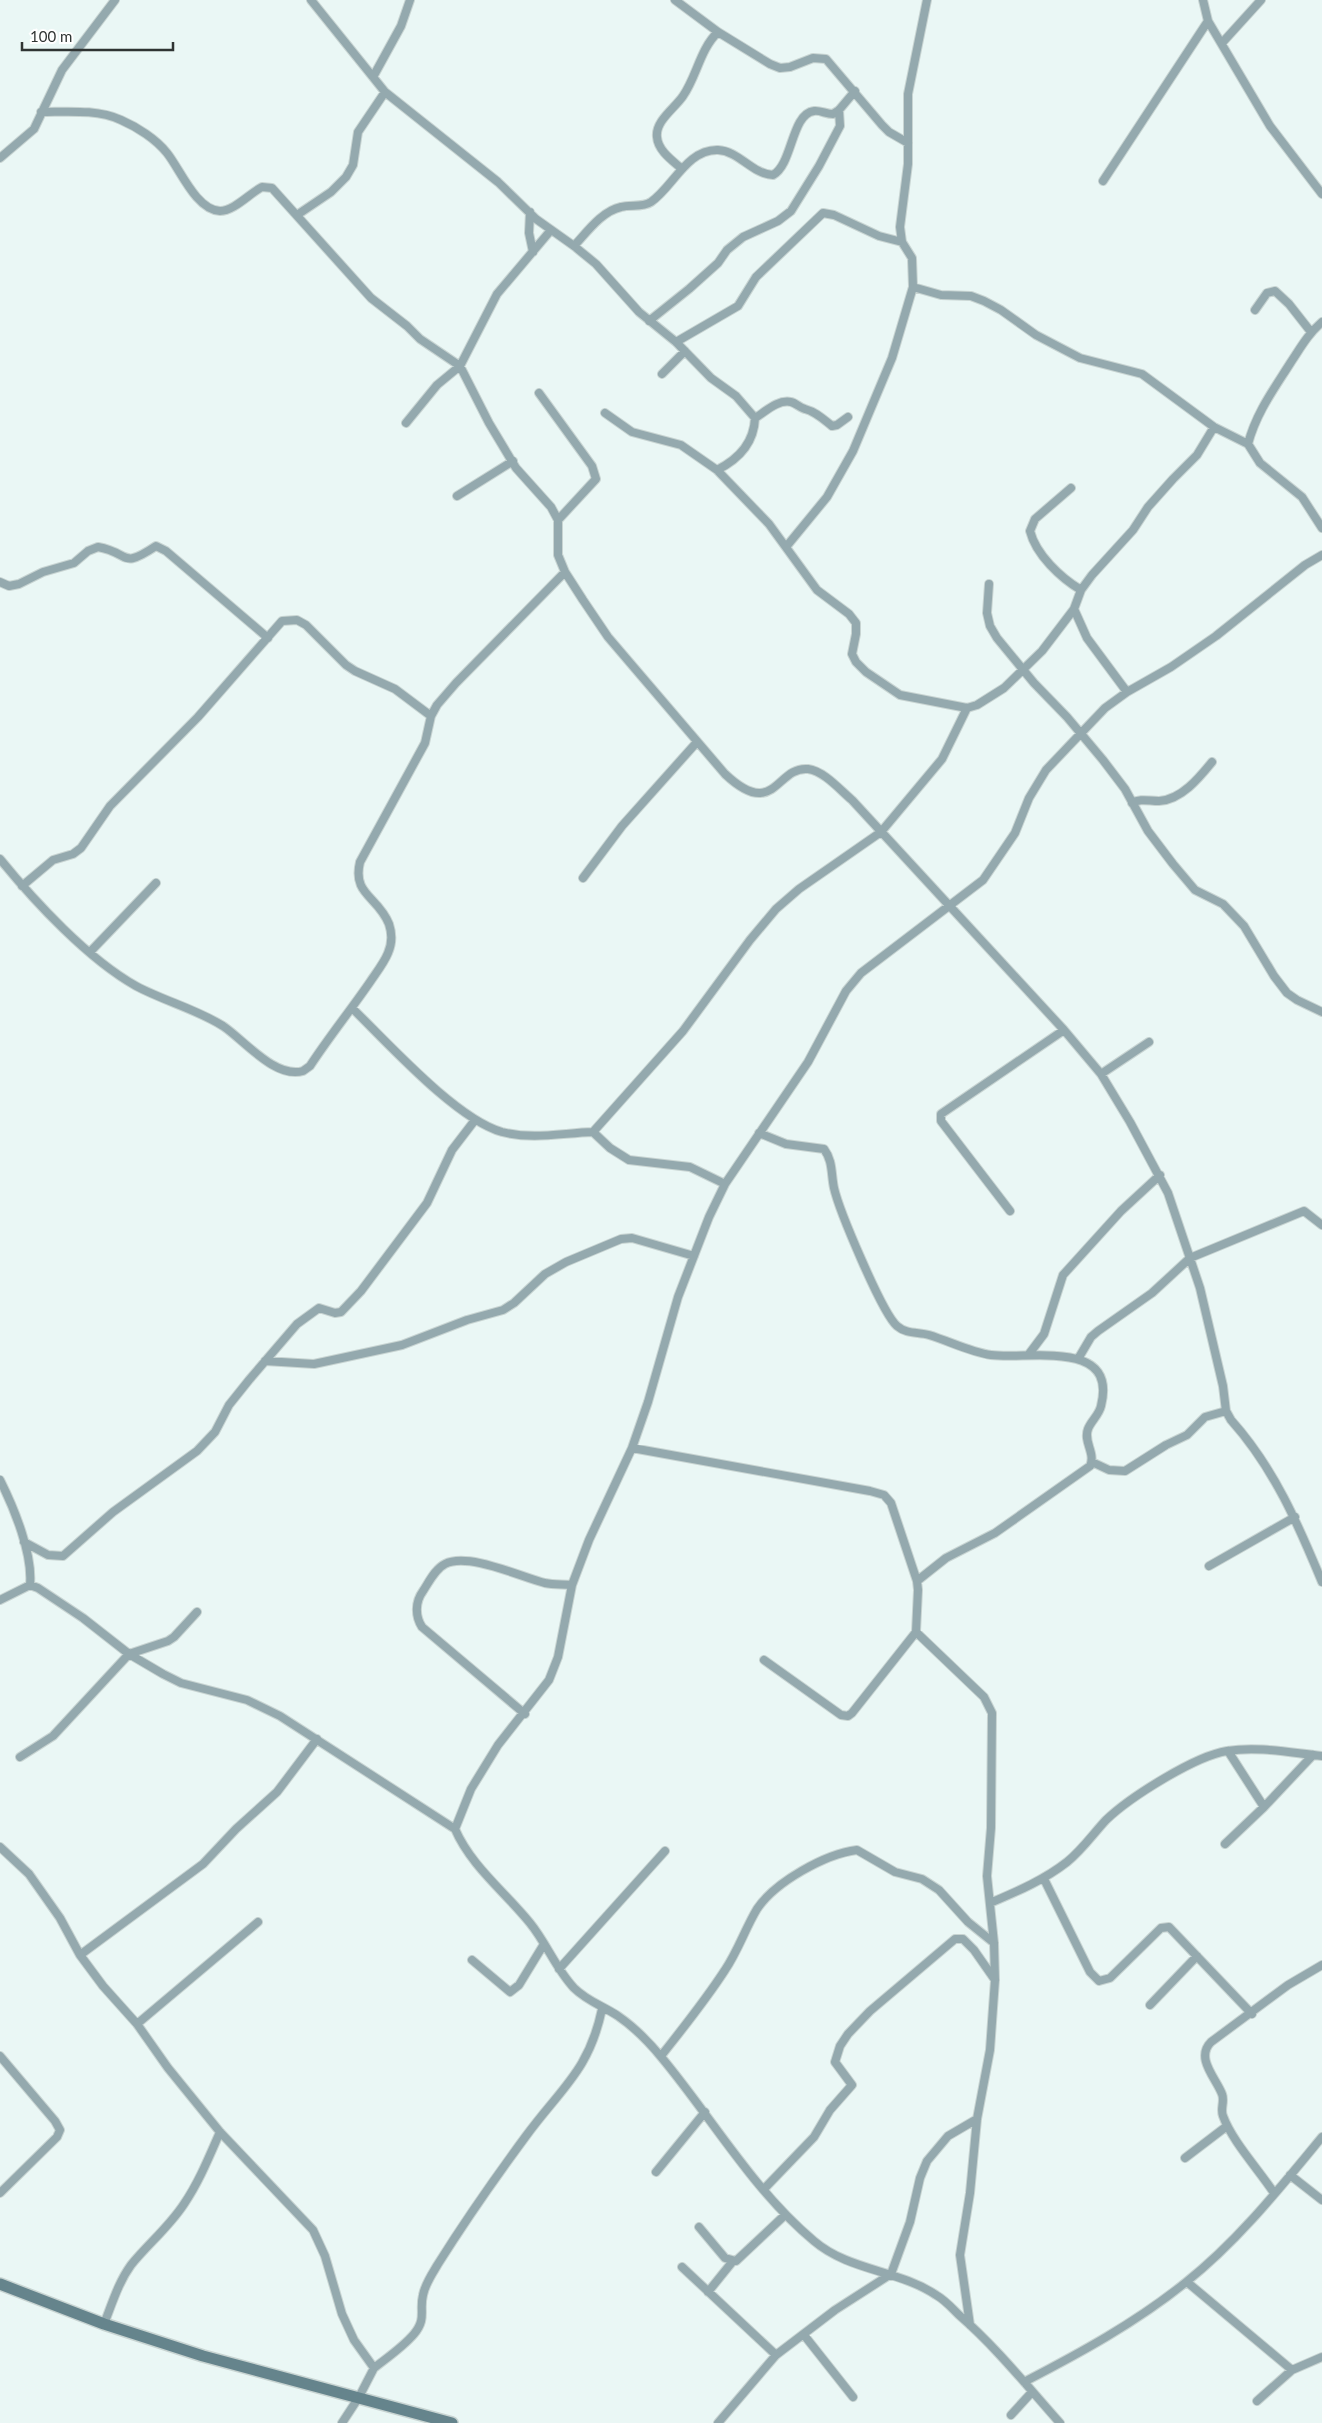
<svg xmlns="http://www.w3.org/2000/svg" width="1322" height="2423" viewBox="0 0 1322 2423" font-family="Lato,sans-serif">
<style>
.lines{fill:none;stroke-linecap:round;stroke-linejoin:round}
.minor-casing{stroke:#c8d4d2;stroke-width:10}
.secondary-casing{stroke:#c8d4d2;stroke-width:14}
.minor{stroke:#94a9ae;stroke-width:8}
.secondary{stroke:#65848c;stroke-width:11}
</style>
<rect width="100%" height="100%" fill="#eaf7f5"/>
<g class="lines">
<g class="minor-casing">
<path id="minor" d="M311 0 385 92 498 182 536 219 574 246 596 264 639 312 676 342 711 378 736 396 755 418C754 443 739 459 717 470
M675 0 718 32 770 64 780 68 790 67 813 58 826 59 882 125 889 132 908 143
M1203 0 1208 21 1270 126 1322 194
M1222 43 1261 0
M373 77 401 26 410 0
M41 112C67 112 97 109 121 120 137 127 156 139 167 153 180 169 196 210 220 211 234 211 250 193 262 187L272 188 371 298 407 326 420 339 460 366 489 423 516 468 551 507 558 520V555L565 572 583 600 608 637 725 774C775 821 776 766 808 769 824 771 840 790 852 800L1064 1030 1101 1074 1130 1122 1168 1193 1200 1288 1223 1386 1226 1411 1231 1420C1274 1468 1298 1524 1322 1582
M0 158 34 129 62 70 115 0
M682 169C673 161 658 151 657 137 655 121 675 108 683 96 697 76 700 49 718 32
M1103 181 1208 21
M530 212 529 233 533 252
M297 215 331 192 346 177 353 165 358 132 385 92
M574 246C587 232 602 211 621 207 630 204 642 208 651 202 673 187 687 149 718 150 739 151 752 174 773 175 793 164 791 114 814 111 820 110 826 114 833 114L839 110 855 91
M913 287 912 258 902 242 900 227 908 164V94L927 0
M1255 310 1267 293 1275 291 1289 304 1311 332
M649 321 689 289 718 263 727 250 743 237 778 221 791 211 819 166 840 126 839 110
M676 342 738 306 756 277 823 213 834 215 879 236 902 242
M662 374 685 351
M539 393 592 466 596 479 558 520
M605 413 632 432 681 445 717 470 769 524 817 590 849 614 856 623V634L852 654 856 662 866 672 900 695 967 708 977 705 1004 688 1042 651 1074 609 1081 590 1092 575 1133 530 1148 507 1173 479 1197 455 1214 427
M755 418C765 412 778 399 791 402 796 403 800 408 805 409 816 412 823 419 832 426L837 425 848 417
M406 423 437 385 460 366 497 294 551 230
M1248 444C1256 413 1274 389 1291 362 1301 347 1308 334 1322 322
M1071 488 1035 519 1030 531C1036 555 1061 578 1081 590
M457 496 513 461
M786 547 827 497 853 451 892 358 913 287 941 295 971 296 984 301 1001 310 1036 335 1080 358 1142 374 1214 427 1248 444 1260 463 1302 497 1322 528
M0 582 9 586 19 584 43 572 74 563 88 551 98 547C131 553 120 570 156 546L166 551 268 638
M989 584 987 613 990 626 997 638 1034 683 1067 717 1103 760 1125 789 1148 831 1173 864 1195 890 1223 904 1244 926 1274 976 1287 993 1297 1000 1322 1012
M1074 609 1087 638 1127 692
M1132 803C1141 798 1148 801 1159 801 1181 800 1199 778 1212 762
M0 859C35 902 88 959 136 986 164 1001 196 1009 223 1026 244 1040 275 1079 303 1071L310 1066C329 1037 350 1011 370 982 376 973 384 963 388 953 392 944 392 933 389 924 378 896 352 895 360 862L425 743 431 716 437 705 456 683 565 572
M583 878 622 826 697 742
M22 886 53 860 73 854 81 848 110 806 198 717 282 621 297 620 306 625 346 665 355 671 395 689 431 716
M90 952 156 883
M352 1008C388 1043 456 1119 502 1132 533 1140 562 1133 593 1132L610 1148 629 1160 690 1167 725 1184
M1101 1074 1149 1042
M593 1132 683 1031 750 940 776 909 799 889 881 832 942 759 967 708
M759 1133 786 1144 824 1149C833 1161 831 1174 834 1188 839 1210 882 1313 897 1326 906 1334 918 1332 929 1335 949 1341 970 1352 991 1355 1028 1360 1118 1338 1101 1406 1099 1415 1091 1421 1088 1429 1083 1442 1096 1453 1090 1466L995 1533 946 1558 917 1581
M1010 1211 941 1121V1114L1064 1030
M1029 1354 1044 1334 1063 1275 1121 1211 1160 1175
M1078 1359 1091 1337 1098 1331 1152 1293 1190 1258 1304 1211 1322 1225
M265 1361 314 1364 402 1345 467 1320 503 1310 514 1303 545 1274 566 1262 621 1239 632 1238 694 1256
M632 1448 870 1491 884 1495 891 1503 917 1581 918 1590 916 1632 984 1697 992 1713 991 1828 987 1876 994 1943 995 1980 990 2050 977 2119 970 2193 960 2255 970 2325
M1092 1462 1109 1470 1125 1471 1166 1445 1187 1435 1205 1417 1226 1411
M0 1480C14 1508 33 1554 30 1585
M24 1542 48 1555 63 1556 113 1512 197 1451 215 1432 229 1405 249 1380 297 1324 319 1308 335 1313 341 1312 361 1291 427 1203 452 1150 475 1120
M1209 1566 1295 1517
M0 1600 30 1585 38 1588 83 1618 129 1654 163 1674 181 1683 247 1700 280 1716 455 1829C471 1866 505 1892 530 1923 547 1944 556 1969 574 1988 587 2001 603 2006 618 2016 634 2027 649 2042 662 2058 712 2118 753 2190 814 2241 849 2271 899 2270 936 2295 945 2300 952 2308 959 2315 996 2347 1027 2386 1060 2423
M764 1660 841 1715 848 1716 852 1713 916 1632
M525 1714 422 1627C415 1616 415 1602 423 1591 429 1582 435 1569 445 1564 468 1552 521 1577 545 1583 554 1585 563 1584 572 1585
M1228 1751 1264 1807
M20 1757 53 1736 129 1654 168 1641 174 1637 197 1612
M455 1829 471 1789 498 1745 549 1680 558 1657 572 1585 589 1540 632 1448 648 1402 678 1297 709 1217 725 1184 808 1062 846 991 861 973 983 880 1015 833 1029 798 1046 770 1105 708 1127 692 1171 667 1216 636 1305 565 1322 555
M1225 1844 1264 1807 1313 1755
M0 1847 29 1874 60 1918 80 1955 103 1986 137 2024 168 2068 220 2132 313 2230 325 2256 342 2314 354 2340 374 2368 359 2397 342 2423
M1044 1879 1090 1972 1099 1981 1110 1978 1161 1928 1169 1927 1252 2014
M990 1903C1018 1891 1044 1880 1067 1862 1082 1850 1093 1834 1106 1820 1130 1797 1195 1756 1227 1751 1259 1746 1291 1753 1322 1756
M80 1955 203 1864 236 1829 277 1792 317 1739
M472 1960 510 1992 519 1985 544 1944
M559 1969 665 1851
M1150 2005 1197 1956
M137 2024 258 1922
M0 2056 55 2121 60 2130 57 2137 0 2193
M661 2056C683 2028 705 2001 725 1970 738 1951 745 1929 757 1909 775 1882 825 1854 857 1850L895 1872 922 1879 939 1890 968 1922 994 1943
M1185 2158 1227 2126
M656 2172 705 2112
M1290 2175 1322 2200
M764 2189 814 2137 830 2110 852 2085 835 2062 840 2046 848 2034 870 2011 955 1939H963L974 1950 995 1980
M1274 2193C1259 2170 1232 2141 1223 2116 1220 2109 1225 2101 1222 2094 1216 2078 1195 2058 1211 2042L1288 1985 1322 1965
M699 2227 725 2258 736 2261 785 2215
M682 2267 776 2355
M1187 2282 1292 2370 1322 2357
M708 2292 733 2261
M104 2324C112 2304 118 2283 131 2265 148 2244 169 2227 184 2204 199 2182 209 2157 220 2132
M804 2335 853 2397
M374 2368C388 2357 403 2347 414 2334 427 2318 419 2311 423 2295 425 2284 432 2274 438 2264 465 2221 495 2178 526 2136 561 2088 589 2071 602 2009
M1024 2382C1080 2353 1135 2323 1185 2283 1237 2242 1280 2188 1322 2137
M1257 2401 1292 2370
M1011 2415 1032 2392
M718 2423 776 2355 835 2310 891 2274 910 2222 920 2178 927 2161 948 2136 977 2119"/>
</g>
<g class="secondary-casing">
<path id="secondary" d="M0 2284 104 2324 203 2356 452 2423"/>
</g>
<use href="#minor" class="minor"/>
<use href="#secondary" class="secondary"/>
</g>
<path d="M22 42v8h151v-8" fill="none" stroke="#2f3433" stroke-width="2.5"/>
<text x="30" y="42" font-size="15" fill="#2f3433" stroke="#ffffff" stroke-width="4" paint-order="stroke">100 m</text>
</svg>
